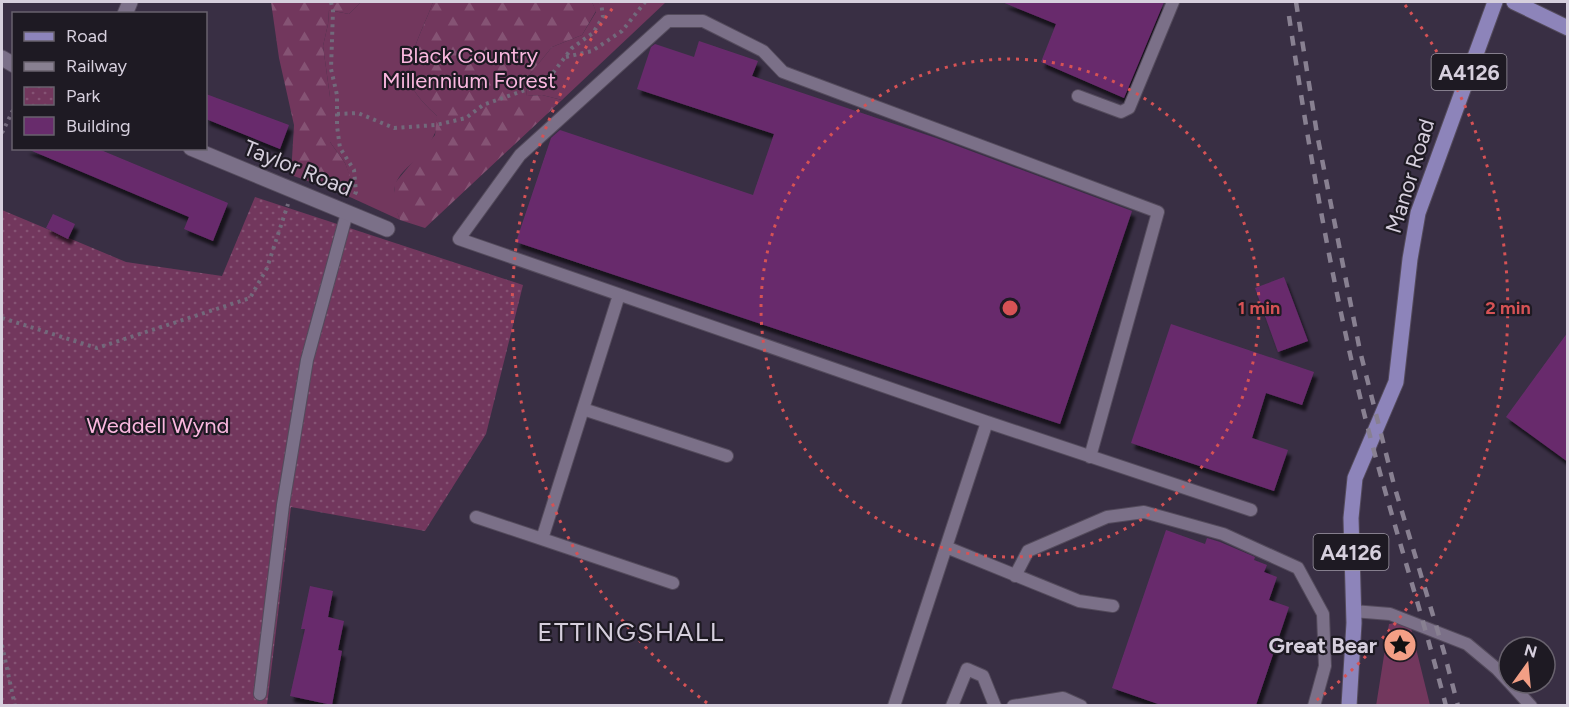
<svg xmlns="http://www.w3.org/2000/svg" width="1569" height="707" viewBox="0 0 1569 707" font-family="Figtree,sans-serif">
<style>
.green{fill:#72375d}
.forest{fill:url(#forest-firs)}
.park{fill:url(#park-dots)}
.building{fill:#682c6c;filter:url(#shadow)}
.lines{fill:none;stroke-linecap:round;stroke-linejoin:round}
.service-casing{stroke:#544b5c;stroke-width:14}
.minor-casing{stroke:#544b5c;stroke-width:17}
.primary-casing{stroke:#544b5c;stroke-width:17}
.path{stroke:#72697b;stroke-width:4;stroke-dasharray:3 4.5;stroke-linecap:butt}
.service{stroke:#7b7088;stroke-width:12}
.minor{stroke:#7b7088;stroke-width:15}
.primary{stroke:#8d84ba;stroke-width:15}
.rail{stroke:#888091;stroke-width:4.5;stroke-dasharray:10 10;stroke-linecap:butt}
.ring{fill:none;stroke:#d65255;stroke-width:3;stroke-dasharray:3 6}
.labels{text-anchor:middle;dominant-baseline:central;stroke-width:4.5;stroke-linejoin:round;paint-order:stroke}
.shield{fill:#1e1a23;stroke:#9f99a5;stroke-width:1.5}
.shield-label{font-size:21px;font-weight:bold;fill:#d6cfdd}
.park-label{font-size:22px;fill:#fab8df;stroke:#1e1a23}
.street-label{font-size:22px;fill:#d6cfdd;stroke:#1e1a23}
.poi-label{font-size:22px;font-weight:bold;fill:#d6cfdd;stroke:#1e1a23;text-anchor:end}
.quarter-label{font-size:26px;letter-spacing:1.5px;fill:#d6cfdd;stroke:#1e1a23}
.centre{fill:#d65255;stroke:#1e1a23;stroke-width:3}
.ring-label{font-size:18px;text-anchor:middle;font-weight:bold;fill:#d65255;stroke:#1e1a23;stroke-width:4.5;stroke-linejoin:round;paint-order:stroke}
</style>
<defs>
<pattern id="forest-firs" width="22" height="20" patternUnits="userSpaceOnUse" patternTransform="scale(1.5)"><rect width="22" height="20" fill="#72375d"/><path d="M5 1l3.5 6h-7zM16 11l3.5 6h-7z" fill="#855374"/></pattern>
<pattern id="park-dots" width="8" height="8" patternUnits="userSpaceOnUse" patternTransform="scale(1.5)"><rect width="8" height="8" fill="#72375d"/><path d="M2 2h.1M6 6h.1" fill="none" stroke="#855374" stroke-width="1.8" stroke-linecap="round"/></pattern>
<filter id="shadow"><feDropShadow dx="3.5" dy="6" stdDeviation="1.5" flood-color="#0009"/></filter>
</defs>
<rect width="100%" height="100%" fill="#392f44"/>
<path class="green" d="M361 2H433C426 23 404 61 411 83 415 96 428 107 437 116 437 122 437 130 434 135 419 171 379 168 400 220L339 192 352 183 345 163 330 142V97L323 46 328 24 329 10 349 14Z
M592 2H666L562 100 542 95 527 96 525 80 552 47 582 35 596 12Z
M1409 620 1430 705 1376 706 1389 624Z"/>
<path class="forest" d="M271 2H361L349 14 329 10 328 24 323 46 330 97V142L345 163 353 183 339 192 291 175 294 125 279 58Z
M433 2H592L596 11 582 35 552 47 525 80 527 96 542 95 562 100 425 228 400 220 393 203 395 183 435 135 437 116C428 107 415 96 411 83 404 61 426 23 433 2Z"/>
<path class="park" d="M255 197 523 285 486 434 425 531 291 507 267 705H2V210L126 262 222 276Z"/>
<path class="building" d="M1002 2H1164L1124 98 1041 62 1056 24Z
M699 41 758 61 752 76 936 138 1132 211 1060 424 516 242 551 138 560 130 753 195 774 134 637 89 651 47 655 44 694 57Z
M206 94 289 125 280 149 206 119Z
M25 148H96L228 203 213 241 184 229 189 217Z
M53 214 75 224 68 239 46 228Z
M1284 277 1308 341 1278 352 1255 288Z
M1171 324 1314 372 1302 405 1266 393 1252 438 1288 450 1274 491 1131 443Z
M1568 332V462L1506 417Z
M1166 530 1205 544 1207 538 1220 542 1255 557 1254 560 1267 565 1264 572 1277 577 1269 600 1289 607 1256 705H1161L1112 688Z
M310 586 333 591 328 617 344 621 338 650 342 651 332 705 290 696 305 629H301Z"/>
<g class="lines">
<g class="service-casing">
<path id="service" d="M1078 96 1121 112 1129 108 1173 2
M619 295 542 539 673 583
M583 409 727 456
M987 422 459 239 520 155 668 21H703L763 51 783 72 1158 212 1090 457
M476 517 542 539
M946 547 1079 601 1113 606
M1015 576 1028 551 1107 517 1144 512 1223 534 1298 568 1323 614 1325 666 1314 706
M1353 611 1390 614 1467 644 1497 669 1509 682
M1510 683 1531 706
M260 694 283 505 307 360 347 213
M894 706 987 422 1251 510
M952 706 967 669 983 676 995 706
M1013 706 1063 698 1081 706"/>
</g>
<g class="minor-casing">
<path id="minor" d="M125 14 130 2
M2 58 14 65
M191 148 387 229"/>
</g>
<g class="primary-casing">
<path id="primary" d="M1514 2 1568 28
M1349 706 1354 623 1351 518 1355 478 1396 382 1410 259 1418 213 1495 2"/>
</g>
<path class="path" d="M331 2 333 11 331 69 337 95V126L340 148 354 170 356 192 353 198
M566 57 592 51 622 31 645 2
M337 114 358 113 394 128 436 125 466 118 483 105 534 87 549 78 572 48 593 33 603 17 601 2
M2 133 14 108
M2 318 97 348 250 298 267 268 288 204
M2 645 15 706"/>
<use href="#service" class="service"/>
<use href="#minor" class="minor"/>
<use href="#primary" class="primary"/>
<path class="rail" d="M1296 2 1317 134 1360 351 1394 485 1444 652 1458 706
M1289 16C1309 151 1332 285 1365 417 1390 514 1421 609 1446 706"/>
</g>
<g class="ring">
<circle cx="1010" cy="308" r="249"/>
<path d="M707 703A498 498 0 0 1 615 5M1405 5A498 498 0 0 1 1313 703"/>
</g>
<defs>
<g id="sight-disc" transform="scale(1.725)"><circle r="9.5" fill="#f39f85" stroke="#1e1a23"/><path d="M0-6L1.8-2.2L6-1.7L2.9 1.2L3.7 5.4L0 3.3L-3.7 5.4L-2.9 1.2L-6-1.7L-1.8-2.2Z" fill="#111"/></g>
</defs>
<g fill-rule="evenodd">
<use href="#sight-disc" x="1400" y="645"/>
</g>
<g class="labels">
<g class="shield">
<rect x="1431.5" y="54" width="75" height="36" rx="4.5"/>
<rect x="1313.5" y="534" width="75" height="36" rx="4.5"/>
</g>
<g class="shield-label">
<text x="1469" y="72">A4126</text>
<text x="1351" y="552">A4126</text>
</g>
<g class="park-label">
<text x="469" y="55">Black Country<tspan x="469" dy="25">Millennium Forest</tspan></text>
<text x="158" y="425">Weddell Wynd</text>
</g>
<g class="street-label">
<text transform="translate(298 168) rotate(22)">Taylor Road</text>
<text transform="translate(1410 176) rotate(-73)">Manor Road</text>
</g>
<g class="poi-label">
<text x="1377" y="645">Great Bear</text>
</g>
<g class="quarter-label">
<text x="631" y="632">ETTINGSHALL</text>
</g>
</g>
<circle cx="1010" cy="308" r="9" class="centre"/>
<g class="ring-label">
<text x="1259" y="314">1 min</text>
<text x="1508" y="314">2 min</text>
</g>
<rect width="1569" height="707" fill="none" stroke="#d6cfdd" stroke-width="6"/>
<rect x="12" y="12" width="195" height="138" fill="#1e1a23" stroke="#68626d" stroke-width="1.5"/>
<rect x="24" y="32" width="30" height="9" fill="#8d84ba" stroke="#68626d" stroke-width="1.5"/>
<text x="66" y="42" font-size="18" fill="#d6cfdd">Road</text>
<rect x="24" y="62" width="30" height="9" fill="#888091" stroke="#68626d" stroke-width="1.5"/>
<text x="66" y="72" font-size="18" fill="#d6cfdd">Railway</text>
<rect x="24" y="87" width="30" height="18" fill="url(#park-dots)" stroke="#68626d" stroke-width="1.5"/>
<text x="66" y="102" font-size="18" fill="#d6cfdd">Park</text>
<rect x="24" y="117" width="30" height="18" fill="#682c6c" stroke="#68626d" stroke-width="1.5"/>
<text x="66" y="132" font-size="18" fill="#d6cfdd">Building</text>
<g transform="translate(1527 665) rotate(15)"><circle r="28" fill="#1e1a23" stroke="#68626d" stroke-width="1.5"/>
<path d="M0-4.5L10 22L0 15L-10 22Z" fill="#f39f85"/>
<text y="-9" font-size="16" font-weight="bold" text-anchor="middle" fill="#d6cfdd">N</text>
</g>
</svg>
